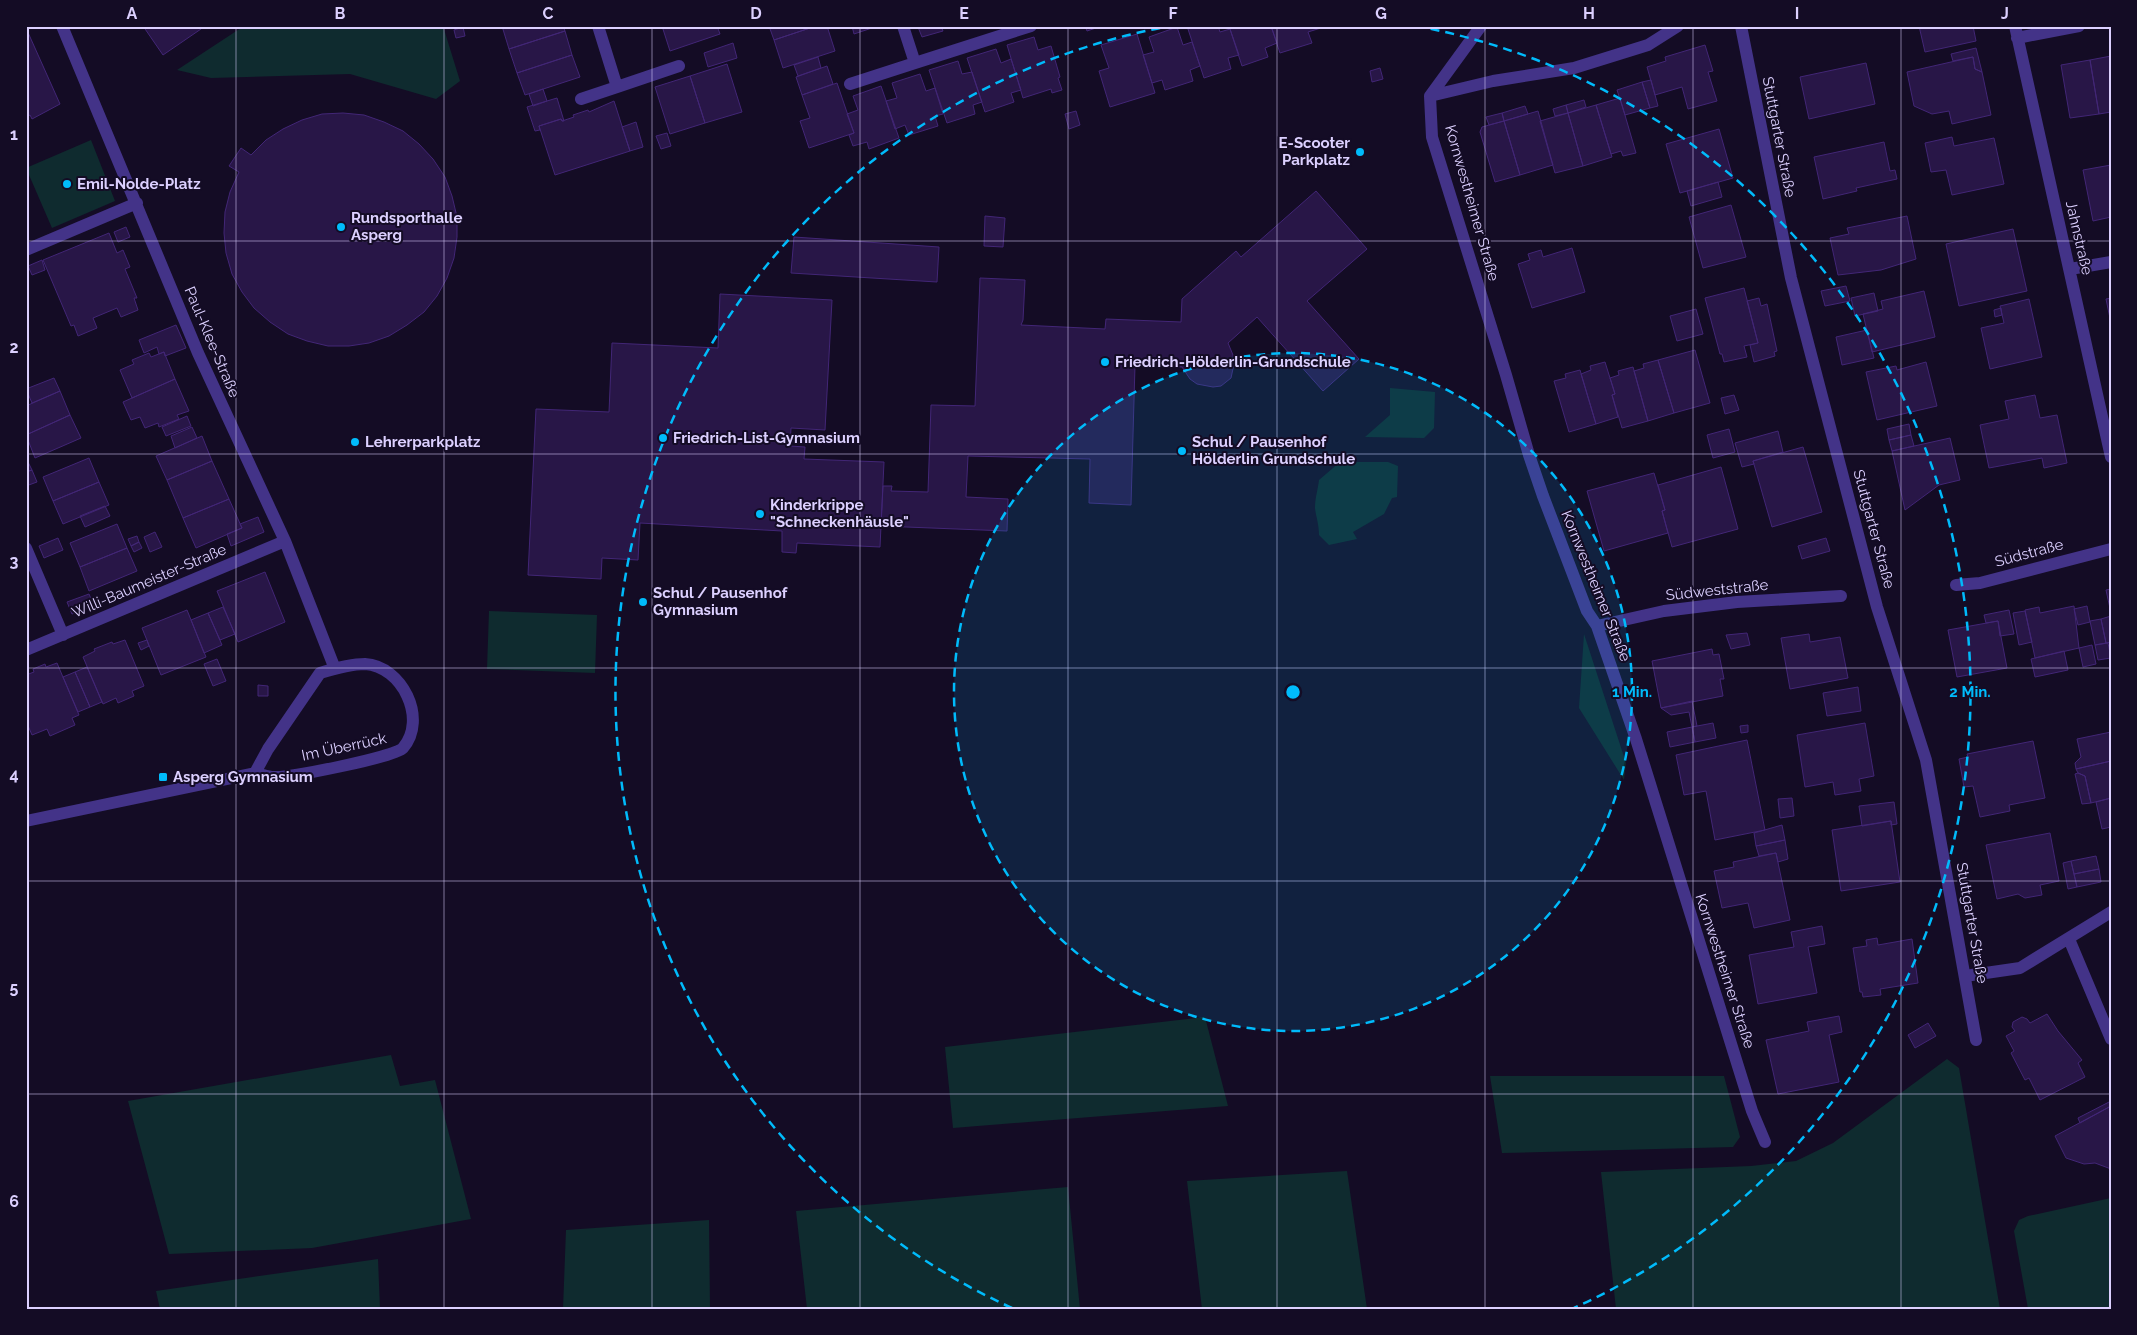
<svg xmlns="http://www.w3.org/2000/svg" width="2137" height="1335" viewBox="0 0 2137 1335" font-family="Raleway,sans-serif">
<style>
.green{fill:#0f2b2f}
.building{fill:#281647;stroke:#422676}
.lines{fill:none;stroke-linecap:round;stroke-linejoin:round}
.minor{stroke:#433388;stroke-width:12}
.grid{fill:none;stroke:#dcd0ff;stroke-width:1;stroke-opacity:0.55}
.ring{fill:none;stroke:#00bbfb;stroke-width:2.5;stroke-dasharray:9 6}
.poi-dot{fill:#00bbfb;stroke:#140c25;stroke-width:2}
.labels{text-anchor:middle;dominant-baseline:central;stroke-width:4;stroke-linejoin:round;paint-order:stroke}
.street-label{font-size:15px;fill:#dcd0ff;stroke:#140c25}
.poi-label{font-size:15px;font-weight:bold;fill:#dcd0ff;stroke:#140c25;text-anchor:start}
.centre{fill:#00bbfb;stroke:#140c25;stroke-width:2.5}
.ring-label{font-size:15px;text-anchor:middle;font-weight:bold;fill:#00bbfb;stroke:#140c25;stroke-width:4;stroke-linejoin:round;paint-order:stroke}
.neatline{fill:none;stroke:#dcd0ff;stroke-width:2}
.grid-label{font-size:16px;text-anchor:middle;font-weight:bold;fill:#dcd0ff}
</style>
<rect width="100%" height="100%" fill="#140c25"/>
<path class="green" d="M244 26H443L460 81 436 99 350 74 211 78 177 70Z
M91 140 115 201 52 228 26 168Z
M1390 388 1435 392 1434 428 1424 438 1365 437 1390 415Z
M1340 462H1388L1398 466 1397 497 1392 498 1384 514 1353 532 1357 539 1329 545 1319 535C1319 524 1316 517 1315 508 1315 498 1318 489 1319 480Z
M489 611 597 615 595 673 487 669Z
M1584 634 1626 763 1624 780 1579 708Z
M1205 1017 1228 1106 953 1128 945 1047Z
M391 1055 400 1086 435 1080 471 1219 312 1248 169 1254 128 1101Z
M1947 1059 1959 1068 2000 1309H1616L1601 1172 1751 1166 1796 1161 1833 1143Z
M1490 1076H1724L1740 1137 1733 1147 1502 1153Z
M1347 1171 1367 1309H1202L1187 1181Z
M1068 1187 1080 1309H807L796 1211Z
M2111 1198V1309H2028L2014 1231 2019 1220 2028 1216Z
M709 1220 710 1309H563L566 1230Z
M378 1259 380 1309H160L156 1291Z"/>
<path class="building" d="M143 26H200L201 29 163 55Z
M502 26H563L565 31 509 49Z
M662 26H717L720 34 670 51Z
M769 26H816L774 40Z
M816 26H827L835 51 783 68 774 40Z
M852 26H878L854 34Z
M941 26 943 31 922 37 918 27Z
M1085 26H1102L1087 31Z
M1187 26H1218L1220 32 1230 29 1239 55 1228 58 1231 69 1204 78Z
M1229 26H1271L1277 43 1265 48 1268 57 1242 66Z
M1271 26H1323L1324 27 1308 32 1312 43 1280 53Z
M1919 26H1973L1976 41 1925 52Z
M463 27 465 36 456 38 454 30Z
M1177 27 1183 45 1192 42 1200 66 1190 70 1193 81 1165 90 1162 80 1152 83 1143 55 1154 52 1149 37Z
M26 28 60 104 32 119 30 115 26 117Z
M565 31 572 55 517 73 509 49Z
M1137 34 1155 93 1110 107 1099 71 1109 68 1101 45Z
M1034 37 1038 50 1051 46 1060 77 1058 78 1062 90 1052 93 1051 89 1023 98 1007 45Z
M733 43 737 58 708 67 704 53Z
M1705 45 1713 71 1708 72 1717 101 1688 109 1682 87 1655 95 1647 67 1666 61 1665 57Z
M1976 48 1982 72 1975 69 1973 57 1953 61 1951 54Z
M996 49 1001 63 1011 59 1021 90 1011 93 1014 102 985 112 967 58Z
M572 55 580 77 525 95 517 73Z
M2111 56V112L2099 114 2090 60Z
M818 57 821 68 798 76 794 65Z
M1973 57 1975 69 1982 72 1991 115 1952 124 1949 111 1932 114 1914 106 1907 72Z
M2090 60 2099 114 2070 118 2061 65Z
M958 61 962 74 972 72 982 102 973 105 975 114 947 123 929 70Z
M1866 63 1875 104 1809 119 1800 77Z
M727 64 742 112 705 123 690 76Z
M827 66 833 84 802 95 796 77Z
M1380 68 1383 79 1372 82 1370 71Z
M920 74 926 91 935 88 943 114 935 116 938 126 909 135 905 125 895 129 886 101 897 98 892 83Z
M690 76 705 123 670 134 655 87Z
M1651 80 1658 106 1650 108 1642 82Z
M1642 82 1650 108 1625 115 1617 90Z
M837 83 854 133 809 148 800 121 810 118 802 95Z
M881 86 899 138 869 149 867 142 853 146 849 135 854 133 847 114 858 110 853 96Z
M543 89 547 101 533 106 529 94Z
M557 98 564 121H562L561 119 539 126 540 130 535 131 527 107Z
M1620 98 1636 153 1623 156 1621 151 1611 154 1596 105Z
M1584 100 1586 107 1568 113 1566 105Z
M614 101 630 151 555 175 539 126 561 119 562 121 574 117 573 115 588 110 589 112Z
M1566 105 1568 113 1555 116 1553 109Z
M1596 105 1612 157 1583 166 1568 113Z
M1525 106 1528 114 1504 121 1502 113Z
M1076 111 1080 125 1069 129 1065 114Z
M1538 111 1553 165 1520 175 1504 121Z
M343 113 364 115 384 122 403 131 419 144 433 159 445 177 452 196 457 217V237L454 258 447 278 437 296 424 312 407 325 389 336 369 343 349 346H328L307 341 288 334 270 322 254 308 242 292 232 274 226 253 224 233 225 212 230 192 239 172 229 166 241 148 251 155 266 140 283 129 302 120 322 114Z
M1502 113 1504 121 1489 125 1486 117Z
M1568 113 1583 166 1555 173 1540 121Z
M1504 121 1520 175 1495 182 1480 132 1482 127Z
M636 122 643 147 630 151 622 127Z
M1719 129 1733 178 1680 193 1666 144Z
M667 133 671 146 661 149 656 136Z
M1952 137 1954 146 1994 138 2004 184 1952 195 1946 170 1931 172 1925 143Z
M1884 142 1890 171 1895 170 1897 179 1856 188 1857 191 1823 199 1814 157Z
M2111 165V217L2093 221 2083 170Z
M1718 182 1722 197 1691 206 1687 191Z
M1316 191 1367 249 1307 301 1359 359 1323 391 1257 317 1228 343 1233 355 1234 364 1231 378 1221 386 1213 387 1197 384 1190 379 1182 367 1135 365 1131 505 1089 503 1090 459 968 456 966 497 1008 499 1007 531 881 526 883 486H892L891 491 928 492 931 405 975 406 980 278 1025 280 1023 320 1021 325 1105 329 1106 319 1181 322 1182 299 1236 251 1241 257Z
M1731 205 1746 257 1703 268 1689 217Z
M985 216 1005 218 1003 247 984 246Z
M1907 216 1916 259 1881 270 1838 275 1830 238 1849 234 1847 228Z
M126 227 130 237 118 242 114 232Z
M2013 229 2027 291 1959 306 1946 244Z
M109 233 117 253 123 250 130 267 125 269 137 298H134L138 310 121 317 117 308 93 318 97 328 78 336 74 325 71 326 43 260Z
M794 237 939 247 937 282 791 273Z
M1572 248 1585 292 1532 308 1518 264 1530 260 1528 254 1541 250 1543 257Z
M42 260 45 270 32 275 28 266Z
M1846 286 1850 301 1825 306 1821 291Z
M1744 288 1758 343 1744 346 1747 357 1724 362 1722 354H1720L1705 298Z
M1924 291 1935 337 1872 352 1863 314 1883 309 1881 301Z
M1874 293 1878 311 1855 316 1851 298Z
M720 294 832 300 825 430 791 428 790 446 805 447 804 459 884 462 880 547 797 543 796 553 782 552V531L640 523 638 560 602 558 601 579 528 575 536 409 609 412 612 343 718 348Z
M1759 298 1761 306 1767 304 1777 351 1774 352 1775 356 1754 362 1750 345 1758 343 1747 301Z
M2111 298V323L2106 299Z
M2029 299 2042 357 1990 369 1981 328 2004 323 2000 306Z
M2001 308 2002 315 1995 317 1994 310Z
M1696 309 1703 334 1677 341 1670 316Z
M176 325 186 348 165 356 164 352 159 354 157 347 144 353 139 340Z
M1867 330 1874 358 1842 365 1836 337Z
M1695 350 1710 403 1674 413 1658 360Z
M164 352 175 379 132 398 120 370 134 364 132 360 149 353 151 357Z
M1658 360 1674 413 1648 421 1634 371 1644 368 1643 364Z
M1605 362 1615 394 1612 395 1618 417 1596 424 1581 374 1591 370 1590 366Z
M1926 362 1937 406 1877 420 1866 372 1896 366 1897 370Z
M1633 367 1648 421 1622 428 1612 395 1615 394 1610 378 1619 375 1618 371Z
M1580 370 1596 424 1569 432 1554 381 1566 378 1565 374Z
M54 378 60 391 32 403 26 389Z
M175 379 189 411 177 415 179 419 159 427 158 423 145 428 140 417 131 420 123 402Z
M60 391 70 415 26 435V406Z
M1734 395 1739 410 1725 414 1721 398Z
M2035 395 2040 418 2057 415 2067 463 2044 468 2042 458 1989 468 1980 425 2009 419 2005 401Z
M70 415 81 438 35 458 26 435Z
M187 416 191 426 166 436 162 427Z
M1909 424 1911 435 1889 440 1887 429Z
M192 427 197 438 175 448 171 436Z
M1729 429 1735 452 1713 458 1707 435Z
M1778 431 1783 452 1753 461 1754 464 1742 467 1735 443Z
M1911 435 1914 446 1892 451 1889 440Z
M202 436 212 461 167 480 156 456Z
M1950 438 1960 480 1939 485 1905 510 1892 451Z
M1803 447 1822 512 1772 527 1753 461Z
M26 458 32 470 26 472Z
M89 458 99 482 53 501 43 477Z
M212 461 229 499 183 518 167 480Z
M1721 467 1738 529 1672 547 1662 511 1665 510 1658 485Z
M32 470 37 482 26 486V472Z
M1654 473 1665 510 1662 511 1668 533 1604 551 1587 491Z
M99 482 109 505 63 524 53 501Z
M229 499 242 528 196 548 183 518Z
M105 506 110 516 85 527 80 516Z
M258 517 264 532 231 546 227 534 242 528 240 524Z
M117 524 127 548 80 567 70 543Z
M155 532 162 547 150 552 144 537Z
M137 536 139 542 131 546 128 539Z
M58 538 63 550 44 558 39 546Z
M1826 538 1830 551 1802 559 1798 546Z
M139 542 142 548 134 552 131 546Z
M127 548 137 571 89 591 80 567Z
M265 572 285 622 238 642 217 591Z
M2111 589V613L2106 590Z
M89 594 94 606 72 614 67 602Z
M2074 606 2079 648 2035 658 2025 610 2039 607 2040 613Z
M2087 606 2090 622 2078 625 2074 609Z
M223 607 235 634 220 640 208 613Z
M187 610 206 657 161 675 142 628Z
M2009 610 2014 634 2000 636 1998 621 1986 623 1984 615Z
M2025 611 2032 642 2019 645 2013 613Z
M208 613 222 645 204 653 191 620Z
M2111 616V642L2106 643 2101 619Z
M2101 619 2106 643 2095 645 2090 621Z
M1998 621 2007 668 1957 677 1948 630Z
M1747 633 1750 645 1731 649 1726 635Z
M1809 634 1810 642 1840 637 1848 678 1790 689 1781 638Z
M125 640 144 686 132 691 134 696 118 703 116 698 103 704 83 657 95 651 94 649 112 642 113 644Z
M147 640 149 646 141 650 138 643Z
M2108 643 2111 658 2098 660 2095 645Z
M2092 645 2096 664 2083 667 2079 648Z
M1712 649 1713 655 1719 654 1724 679H1720L1723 696 1661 708 1652 661Z
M2064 651 2068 670 2035 677 2031 659Z
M217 659 226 681 213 686 204 664Z
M57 663 79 715 72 718 75 725 50 736 47 729 32 735 26 721V675L34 672 33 669 45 664 46 667Z
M87 667 102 702 90 707 75 672Z
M75 672 90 707 78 712 63 677Z
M258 685 268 686V696H258Z
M1858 687 1861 711 1827 716 1823 693Z
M1692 701 1697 726 1692 727 1689 712 1671 715 1661 708Z
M1713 723 1716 738 1695 742 1692 727Z
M1865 723 1874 776 1859 779 1861 791 1835 795 1833 782 1805 787 1797 735Z
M1748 725V732L1741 733 1740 726Z
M1692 727 1695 742 1670 747 1667 732Z
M2111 732V761L2076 769 2075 763 2081 757 2077 739Z
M1747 740 1765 830 1715 840 1706 791 1684 795 1676 755Z
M2033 741 2045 798 2009 805 2010 811 1980 817 1973 786 1964 787 1959 759 1968 757 1967 754Z
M2111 761V798L2091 803 2085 776 2078 773 2076 769Z
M2078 773 2085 776 2091 803 2082 804 2075 774Z
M1792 798 1794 816 1780 818 1778 799Z
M2111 798V827L2102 829 2096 802Z
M1894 802 1897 824 1891 825V821L1862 826 1859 806Z
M1891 821 1900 882 1841 891 1832 830Z
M1782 825 1785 840 1756 846 1754 833Z
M2050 833 2059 881 2040 885 2042 895 2025 898 2018 894 1997 899 1986 845Z
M1785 840 1788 859 1778 862 1776 853 1759 856 1756 846Z
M1776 853 1790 920 1754 928 1748 903 1722 908 1714 871 1734 867 1733 862Z
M2096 856 2099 869 2074 874 2071 861Z
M2071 861 2077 887 2068 889 2063 863Z
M2099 869 2101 882 2077 887 2074 874Z
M1822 926 1825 944 1808 947 1817 993 1758 1004 1749 955 1794 947 1791 932Z
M1877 938 1878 945 1912 939 1918 983 1880 989 1881 995 1863 997 1862 992H1860L1853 948 1867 946 1866 940Z
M2047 1014 2058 1031 2082 1060 2078 1063 2085 1077 2040 1100 2029 1078 2025 1080 2011 1053 2014 1051 2006 1036 2015 1031 2012 1027 2013 1022 2022 1017 2027 1019 2030 1023Z
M1839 1016 1842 1032 1829 1035 1839 1082 1778 1094 1766 1040 1809 1031 1807 1022Z
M1928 1023 1936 1036 1915 1048 1908 1035Z
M2111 1101V1106L2080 1123 2078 1118Z
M2111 1106V1169L2095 1163 2084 1164 2066 1158 2055 1136Z"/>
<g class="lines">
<path class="minor" d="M62 26 198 353 285 541 335 669
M598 26 617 87 679 66
M1481 26 1430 96 1432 137 1506 375 1529 455 1543 496 1587 611 1597 626 1636 739 1752 1111 1765 1142
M1741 26 1791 278 1877 607 1926 760 1976 1040
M2015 26 2111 457
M2017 38 2079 26
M915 63 1031 26
M850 84 915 63 903 26
M1430 96 1493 81 1574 68 1648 45 1678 26
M581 99 617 87
M26 250 137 203
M2070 269 2111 262
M26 548 63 635
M1956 585 1980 583 2111 549
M1597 626 1664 611 1737 602 1841 596
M26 650 285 541
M26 821 255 773C261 774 268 777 274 777 289 778 395 757 403 748 428 719 402 666 365 664 350 664 333 669 320 673L268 749 255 773
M2069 939 2111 1039
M1965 976 2020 968 2111 912"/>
</g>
<path class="grid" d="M236 26V1309M444 26V1309M652 26V1309M860 26V1309M1068 26V1309M1277 26V1309M1485 26V1309M1693 26V1309M1901 26V1309M26 241H2111M26 454H2111M26 668H2111M26 881H2111M26 1094H2111"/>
<circle cx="1293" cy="692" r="339" fill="#00bbfb" fill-opacity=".12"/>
<g class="ring">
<circle cx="1293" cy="692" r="339"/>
<path d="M1012 1308A677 677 0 0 1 1170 26M1416 26A677 677 0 0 1 1574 1308"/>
</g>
<g class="poi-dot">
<circle cx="1360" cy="152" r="5"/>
<circle cx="67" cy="184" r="5"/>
<circle cx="341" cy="227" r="5"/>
<circle cx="1105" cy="362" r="5"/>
<circle cx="663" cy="438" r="5"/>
<circle cx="355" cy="442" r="5"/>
<circle cx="1182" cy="451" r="5"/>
<circle cx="760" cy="514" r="5"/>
<circle cx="643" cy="602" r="5"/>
<rect x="158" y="772" width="10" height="10" rx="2.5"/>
</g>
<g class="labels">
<g class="street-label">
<text transform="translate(1779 137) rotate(79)">Stuttgarter Straße</text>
<text transform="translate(1472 203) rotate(74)">Kornwestheimer Straße</text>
<text transform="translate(2079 238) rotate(77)">Jahnstraße</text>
<text transform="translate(212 342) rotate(67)">Paul-Klee-Straße</text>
<text transform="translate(1874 529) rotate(75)">Stuttgarter Straße</text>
<text transform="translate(2029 553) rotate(-15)">Südstraße</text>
<text transform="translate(149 581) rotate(-23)">Willi-Baumeister-Straße</text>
<text transform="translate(1596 586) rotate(68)">Kornwestheimer Straße</text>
<text transform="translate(1717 590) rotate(-6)">Südweststraße</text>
<text transform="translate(344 747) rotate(-12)">Im Überrück</text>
<text transform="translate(1972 923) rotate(80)">Stuttgarter Straße</text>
<text transform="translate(1725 971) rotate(72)">Kornwestheimer Straße</text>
</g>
<g class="poi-label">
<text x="1350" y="143" text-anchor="end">E-Scooter<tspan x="1350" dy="17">Parkplatz</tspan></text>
<text x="77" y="184">Emil-Nolde-Platz</text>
<text x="351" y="218">Rundsporthalle<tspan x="351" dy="17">Asperg</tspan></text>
<text x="1115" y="362">Friedrich-Hölderlin-Grundschule</text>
<text x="673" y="438">Friedrich-List-Gymnasium</text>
<text x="365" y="442">Lehrerparkplatz</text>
<text x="1192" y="442">Schul / Pausenhof<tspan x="1192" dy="17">Hölderlin Grundschule</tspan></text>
<text x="770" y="505">Kinderkrippe<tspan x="770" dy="17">"Schneckenhäusle"</tspan></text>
<text x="653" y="593">Schul / Pausenhof<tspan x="653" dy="17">Gymnasium</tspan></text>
<text x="173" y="777">Asperg Gymnasium</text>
</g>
</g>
<circle cx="1293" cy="692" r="8" class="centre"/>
<g class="ring-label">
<text x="1632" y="697">1 Min.</text>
<text x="1970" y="697">2 Min.</text>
</g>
<rect width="2137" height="1335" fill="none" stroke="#140c25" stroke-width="55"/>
<rect x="28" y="28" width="2082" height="1280" class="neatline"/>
<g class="grid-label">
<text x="132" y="19">A</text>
<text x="340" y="19">B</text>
<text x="548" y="19">C</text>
<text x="756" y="19">D</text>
<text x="964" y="19">E</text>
<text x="1173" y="19">F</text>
<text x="1381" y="19">G</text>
<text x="1589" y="19">H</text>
<text x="1797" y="19">I</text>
<text x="2005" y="19">J</text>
<text x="14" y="140">1</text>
<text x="14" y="353">2</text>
<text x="14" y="567">3</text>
<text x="14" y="780">4</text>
<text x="14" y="993">5</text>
<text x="14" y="1207">6</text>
</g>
</svg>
